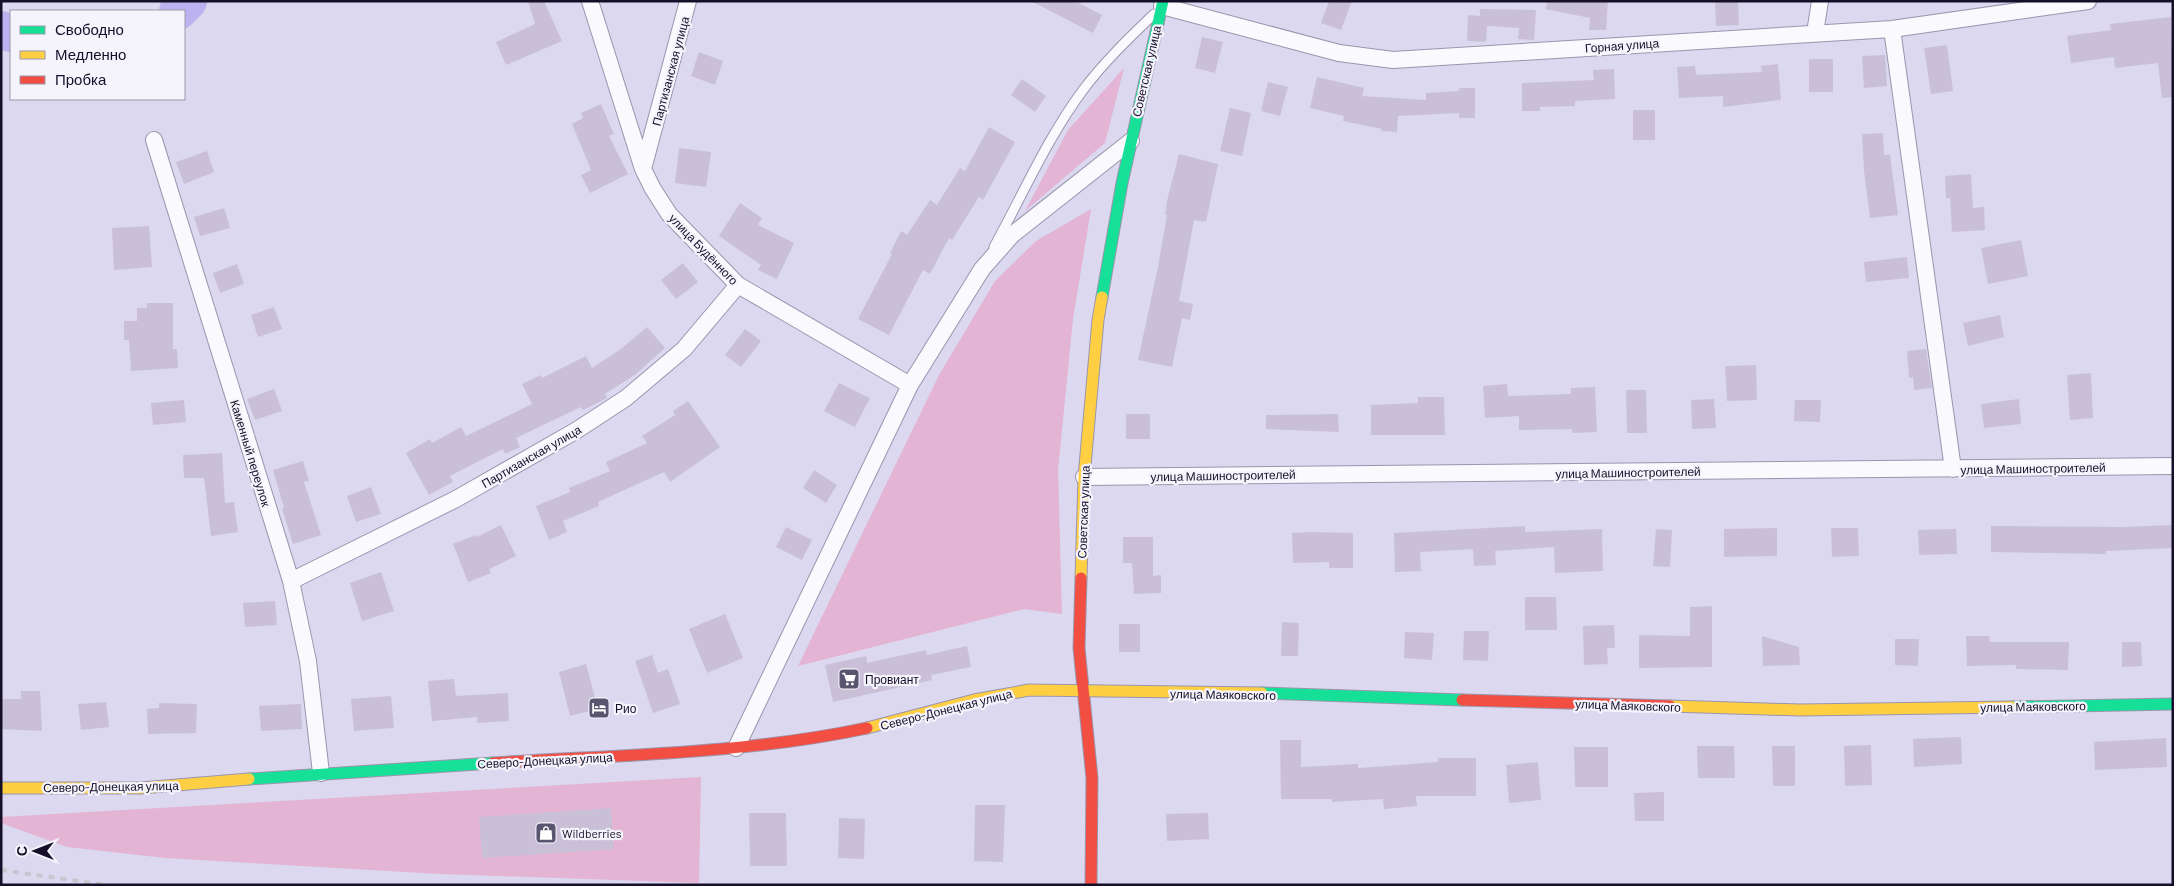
<svg xmlns="http://www.w3.org/2000/svg" width="2174" height="886" viewBox="0 0 2174 886" font-family="Barlow,sans-serif">
<style>
.green{fill:#e3b4d3}
.lines{fill:none;stroke-linecap:round;stroke-linejoin:round}
.river{stroke:#bcb2ef;stroke-width:38}
.building{fill:#c9c0d8}
.lane-casing{stroke:#9a95ad;stroke-width:11}
.street-casing{stroke:#9a95ad;stroke-width:18}
.fast-casing{stroke:#9a95ad;stroke-width:13}
.slow-casing{stroke:#9a95ad;stroke-width:13}
.jam-casing{stroke:#9a95ad;stroke-width:13}
.lane{stroke:#faf9fd;stroke-width:9}
.street{stroke:#faf9fd;stroke-width:16}
.fast{stroke:#16e098;stroke-width:11}
.slow{stroke:#ffcf43;stroke-width:11}
.jam{stroke:#f24e42;stroke-width:11}
.rail{stroke:#c7c6ce;stroke-width:4;stroke-dasharray:6 6;stroke-linecap:butt}
.labels{text-anchor:middle;dominant-baseline:central;stroke-width:4.5;stroke-linejoin:round;paint-order:stroke}
.street-label{font-size:12px;fill:#150f29;stroke:#f5f4fc}
.poi-label{font-size:12px;fill:#150f29;stroke:#f5f4fc;text-anchor:start}
</style>
<rect width="100%" height="100%" fill="#dbd8f0"/>
<path class="green" d="M1124 68 1105 143 1025 211 1068 130Z
M1091 209 1073 319 1058 470 1062 614 1024 609 798 666 939 375 995 281 1036 241Z
M701 777 699 883 440 874 165 858 67 847 1 823V817Z"/>
<g class="lines">
<path class="river" d="M178 11 188 1
M1 30 11 33"/>
</g>
<path class="building" d="M528 1H544L562 41 506 65 496 42 535 24Z
M1031 1H1075L1102 15 1093 33Z
M1329 1H1352L1341 30 1321 23Z
M1547 1H1608L1606 30H1589L1590 18 1546 9Z
M1715 1H1738L1739 25 1716 26Z
M1480 9 1536 10 1534 40 1518 39 1519 28 1487 26 1486 42 1467 41 1468 15 1480 16Z
M2171 17 2173 97 2162 98 2158 63 2115 68 2114 57 2071 63 2067 36 2111 30 2110 24Z
M1202 37 1223 42 1215 73 1195 68Z
M1947 45 1953 91 1931 94 1924 48Z
M699 52 723 61 715 85 691 76Z
M1885 55 1887 86 1864 88 1862 56Z
M1809 59H1833V92H1809Z
M1778 64 1781 100 1723 107V96L1679 98 1677 67 1695 66 1696 75 1762 72 1761 66Z
M1614 69 1615 99 1575 101V106L1540 107V111H1522V83L1594 80 1593 70Z
M1317 77 1364 88 1362 96 1426 100V93L1459 91V88H1475V118H1459V113L1398 116 1397 132 1381 131 1382 129 1343 121 1344 116 1310 108Z
M1022 79 1046 96 1035 112 1011 95Z
M1268 82 1288 87 1280 116 1261 111Z
M601 104 614 134 609 136 628 174 590 193 581 175 591 170 572 124 583 118 581 113Z
M1230 108 1251 113 1242 156 1220 151Z
M1633 110H1655V140H1633Z
M989 127 1015 142 983 200 979 197 952 240 949 238 930 274 923 270 889 335 858 319 892 254 890 253 901 231 907 235 930 200 937 205 960 168 965 171Z
M1883 133 1884 155H1890L1898 215 1870 218 1864 171 1862 134Z
M679 148 711 152 706 187 675 183Z
M207 151 214 172 184 184 176 162Z
M1179 154 1218 164 1206 222 1194 220 1179 301 1193 304 1190 320 1182 318 1172 367 1138 360 1158 267 1167 215 1165 214 1167 201Z
M1971 174 1973 208 1984 207 1985 230 1952 232 1950 198H1946L1945 176Z
M740 203 762 218 758 225 794 243 777 279 758 270 761 265 719 236Z
M224 208 230 228 200 236 194 217Z
M149 226 152 267 114 270 112 228Z
M2021 240 2028 276 1988 284 1981 248Z
M1907 257 1909 278 1866 282 1864 262Z
M683 263 698 282 676 299 661 280Z
M237 264 244 284 220 293 213 273Z
M147 303H173V349H177L178 368 131 371 129 340H124V321H137V308H147Z
M274 307 282 329 258 337 251 315Z
M2000 315 2004 337 1968 346 1963 323Z
M647 327 665 348 636 374 605 394 607 398 583 410 581 407 516 438 520 447 505 454 503 449 450 476 453 482 429 495 406 453 430 439 432 443 461 427 466 436 532 404 522 384 541 375 542 378 586 356 592 368 621 349Z
M745 329 761 341 741 367 725 355Z
M1926 349 1932 388 1914 390 1913 377 1909 378 1907 351Z
M1756 365 1757 400 1727 401 1725 366Z
M2091 373 2093 418 2070 420 2067 375Z
M839 383 870 398 855 427 824 411Z
M1507 384 1508 396 1571 394V388L1595 387 1597 432 1572 433V429L1519 430V416L1485 418 1483 386Z
M274 389 282 411 255 420 247 399Z
M1626 390H1646L1647 433H1627Z
M1418 397H1444L1445 435H1371V405L1418 403Z
M1714 399 1716 428 1692 429 1691 400Z
M2019 399 2021 424 1984 428 1981 404Z
M184 400 186 422 153 425 151 403Z
M1795 400H1821L1820 422 1794 421Z
M688 401 720 447 670 482 664 472 598 502 599 506 563 521 567 532 549 540 536 506 570 492 569 488 610 471 606 462 647 443 642 436 675 415 673 411Z
M1126 414H1150V439H1126Z
M1338 414 1339 432 1266 429V415Z
M222 453 225 503 234 502 238 532 211 536 204 478H184L183 455Z
M303 461 309 481 304 482 321 535 293 544 282 509 284 508 273 470Z
M814 470 837 485 826 503 803 488Z
M371 487 381 514 356 522 347 496Z
M501 525 516 556 489 569 491 573 468 582 453 544 476 535 477 537Z
M2173 525V548L2106 551V554L1991 552V526L2122 527Z
M1525 526V532L1602 529 1603 571 1555 573 1554 547 1495 551 1496 565 1474 566 1473 549 1420 552 1421 571 1395 572 1394 533Z
M786 527 812 540 802 560 776 547Z
M1777 528V556L1724 557V529Z
M1831 528H1858L1859 556 1832 557Z
M1656 529 1672 530 1670 567 1653 566Z
M1956 529 1957 554 1919 555 1918 530Z
M1310 532 1353 533V568H1329V562L1293 563 1292 533Z
M1123 537H1153V576L1161 575V593L1134 594 1132 563H1123Z
M381 572 394 611 362 621 350 583Z
M1525 597H1556L1557 630H1525Z
M275 601 277 625 245 627 243 603Z
M1712 606V667L1639 668V635L1690 636V607Z
M725 614 743 658 707 673 689 629Z
M1282 622 1299 623 1298 656H1281Z
M1119 624H1140V652H1119Z
M1614 625 1615 648H1607L1608 664 1584 665 1583 626Z
M1464 631H1489L1488 661 1463 660Z
M1405 632 1434 633 1432 660 1404 658Z
M1762 636 1799 647 1800 665 1763 666Z
M1966 636H1989L1990 642H2069L2068 670 2016 669V665L1967 666Z
M1895 639H1919L1918 666 1895 665Z
M2122 642H2141L2142 666 2122 667Z
M967 646 971 667 931 675 932 680 833 702 825 665 866 656 867 663 926 650 927 655Z
M652 655 658 673 668 669 680 704 653 713 635 661Z
M586 664 598 709 570 716 559 672Z
M454 679 456 696 508 693 509 721 477 723V717L432 721 428 681Z
M21 691H40L42 731 1 729V699H21Z
M391 696 394 728 354 731 351 699Z
M106 702 109 727 81 730 78 704Z
M159 703 197 704 196 733 148 734 147 709 159 708Z
M301 704 302 729 261 731 259 706Z
M1961 737 1962 764 1914 767 1913 739Z
M2166 738 2167 767 2095 770 2094 742Z
M1280 740H1301V767L1358 764V768L1438 762V758H1476V796H1416L1417 806 1384 809 1383 799 1332 802V799H1281Z
M1871 745 1872 785 1845 786 1844 746Z
M1697 746H1734L1735 778H1698Z
M1772 746H1795V786H1773Z
M1574 747H1608V787H1575Z
M1538 762 1541 800 1509 803 1506 765Z
M1664 792V821H1635L1634 793Z
M975 805H1005L1003 862 974 861Z
M611 808 614 849 482 858 479 817Z
M749 813H786L787 866H750Z
M1208 813 1209 839 1167 841 1166 814Z
M839 818 865 819 864 859 838 858Z"/>
<g class="lines">
<g class="lane-casing">
<path id="lane" d="M994 247C1023 194 1048 137 1083 90 1104 62 1129 38 1154 14"/>
</g>
<g class="street-casing">
<path id="street" d="M590 1 643 169 653 189 669 214 738 285 910 385
M1162 6 1339 53 1393 60 1892 29 2088 1
M1892 29 1953 469
M1815 33 1820 1
M154 140 291 581 308 661 321 773
M643 169 688 1
M1084 477 2173 466
M291 581 456 499 577 430 626 398 684 349 738 285
M736 748 910 385 982 269 1012 235 1131 141"/>
</g>
<g class="fast-casing">
<path id="fast" d="M1102 297 1122 183 1163 1
M1262 693 1462 700
M2012 707 2173 704
M249 779 493 763"/>
</g>
<g class="slow-casing">
<path id="slow" d="M1081 578 1084 477 1098 320 1102 297
M1670 706 1800 710 2012 707
M867 728 974 700 1029 690 1262 693
M1 788H141L249 779"/>
</g>
<g class="jam-casing">
<path id="jam" d="M1081 578 1079 648 1092 778 1091 885
M1462 700 1670 706
M493 763C617 755 745 754 867 728"/>
</g>
<use href="#lane" class="lane"/>
<use href="#street" class="street"/>
<use href="#fast" class="fast"/>
<use href="#slow" class="slow"/>
<use href="#jam" class="jam"/>
<path class="rail" d="M1 870 107 885"/>
</g>
<defs>
<g id="supermarket-square" transform="scale(1.125)"><rect x="-9" y="-9" width="18" height="18" rx="4" fill="#5a556f" stroke="#f5f4fc"/><path d="M-6-5.5h2.5l.6 2H6L4.5 2H-2.5L-4.4-4H-6ZM-1.5 3.2a1.3 1.3 0 1 0 .1 0ZM3 3.2a1.3 1.3 0 1 0 .1 0Z" fill="#fff"/></g>
<g id="hotel-square" transform="scale(1.125)"><rect x="-9" y="-9" width="18" height="18" rx="4" fill="#5a556f" stroke="#f5f4fc"/><path d="M-6-4.5h1.5V1H6V5H4.5V3h-9V5H-6ZM-4 0a1.8 1.8 0 1 1 3.6 0ZM.5 0V-2.5h3Q6-2.5 6 0Z" fill="#fff"/></g>
<g id="shop-square" transform="scale(1.125)"><rect x="-9" y="-9" width="18" height="18" rx="4" fill="#5a556f" stroke="#f5f4fc"/><path d="M-5-2.5h2.3a2.7 3.5 0 0 1 5.4 0H5L5.5 6h-11ZM-1.5-2.5h3a1.5 2.3 0 0 0-3 0Z" fill="#fff"/></g>
</defs>
<g fill-rule="evenodd">
<use href="#supermarket-square" x="849" y="679"/>
<use href="#hotel-square" x="599" y="708"/>
<use href="#shop-square" x="546" y="833"/>
</g>
<g class="labels">
<g class="street-label">
<text transform="translate(1622 45) rotate(-4)">Горная улица</text>
<text transform="translate(670 71) rotate(-75)">Партизанская улица</text>
<text transform="translate(1146 71) rotate(-77)">Советская улица</text>
<text transform="translate(704 249) rotate(46)">улица Будённого</text>
<text transform="translate(251 453) rotate(73)">Каменный переулок</text>
<text transform="translate(531 456) rotate(-30)">Партизанская улица</text>
<text transform="translate(2033 468) rotate(-1)">улица Машиностроителей</text>
<text transform="translate(1628 472) rotate(-1)">улица Машиностроителей</text>
<text transform="translate(1223 475) rotate(-1)">улица Машиностроителей</text>
<text transform="translate(1083 512) rotate(-88)">Советская улица</text>
<text transform="translate(1223 694) rotate(1)">улица Маяковского</text>
<text transform="translate(1628 705) rotate(2)">улица Маяковского</text>
<text transform="translate(2033 706) rotate(-1)">улица Маяковского</text>
<text transform="translate(946 709) rotate(-14)">Северо-Донецкая улица</text>
<text transform="translate(545 760) rotate(-3)">Северо-Донецкая улица</text>
<text transform="translate(111 786) rotate(-1)">Северо-Донецкая улица</text>
</g>
<g class="poi-label">
<text x="865" y="679">Провиант</text>
<text x="615" y="708">Рио</text>
<text x="562" y="833">Wildberries</text>
</g>
</g>
<rect width="2174" height="886" fill="none" stroke="#150f29" stroke-width="5"/>
<rect x="10" y="10" width="175" height="90" fill="#f5f4fc" stroke="#9b98a8"/>
<rect x="20" y="26" width="25" height="8" fill="#16e098" stroke="#9b98a8"/>
<text x="55" y="35" font-size="15" fill="#150f29">Свободно</text>
<rect x="20" y="51" width="25" height="8" fill="#ffcf43" stroke="#9b98a8"/>
<text x="55" y="60" font-size="15" fill="#150f29">Медленно</text>
<rect x="20" y="76" width="25" height="8" fill="#f24e42" stroke="#9b98a8"/>
<text x="55" y="85" font-size="15" fill="#150f29">Пробка</text>
<g transform="translate(35 851) rotate(270)" stroke="#f5f4fc" stroke-width="4" paint-order="stroke">
<path d="M0-4L9 19L0 12L-9 19Z" fill="#150f29"/>
<text y="-8" font-size="14" font-weight="bold" text-anchor="middle" fill="#150f29">С</text>
</g>
</svg>
